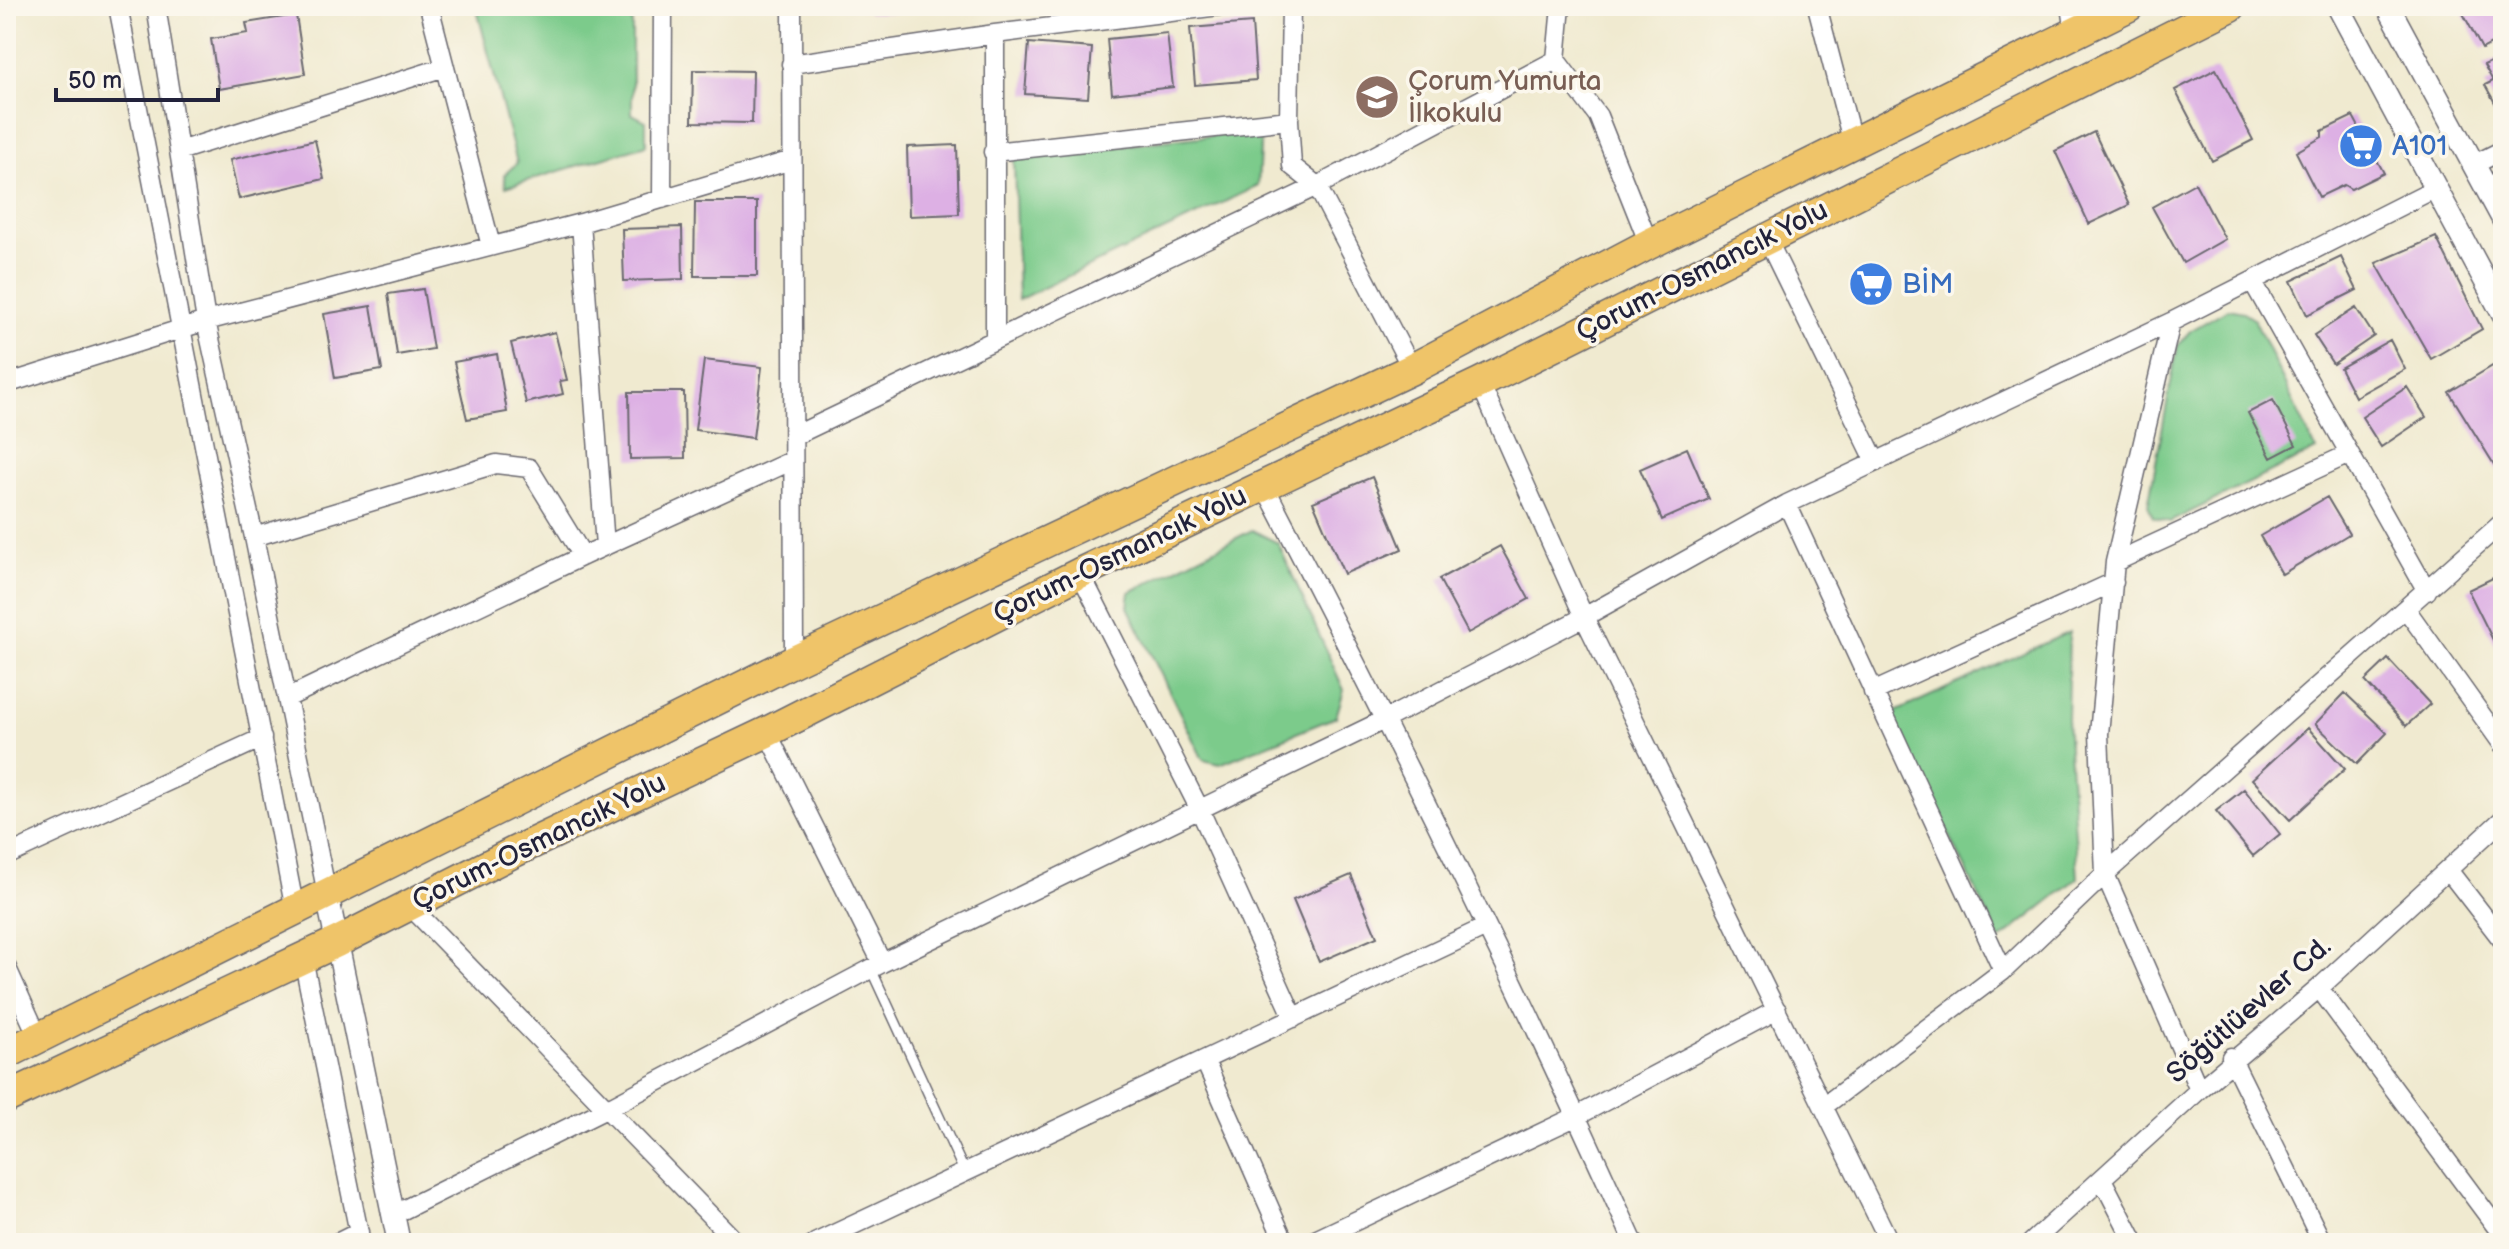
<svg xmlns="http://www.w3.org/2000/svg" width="2509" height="1249" viewBox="0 0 2509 1249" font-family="'Balsamiq Sans',sans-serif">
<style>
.green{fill:#7bcb8b;stroke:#4e7663;stroke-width:2}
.building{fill:#ddb0e4}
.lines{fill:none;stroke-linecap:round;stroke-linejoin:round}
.service-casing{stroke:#6a686f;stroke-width:12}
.minor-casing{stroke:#6a686f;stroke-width:21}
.tertiary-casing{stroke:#6a686f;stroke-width:25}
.trunk-casing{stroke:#6a686f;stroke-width:33}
.service{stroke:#fff;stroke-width:9}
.minor{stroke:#fff;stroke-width:18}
.tertiary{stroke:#fff;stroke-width:22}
.trunk{stroke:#efc469;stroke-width:30}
.labels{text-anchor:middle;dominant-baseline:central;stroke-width:7;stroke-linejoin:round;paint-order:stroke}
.education-label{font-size:28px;fill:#785e54;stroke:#fbf7ec;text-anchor:start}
.shop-label{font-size:28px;fill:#366cbe;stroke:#fbf7ec;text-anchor:start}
.street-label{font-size:28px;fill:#22223b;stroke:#fbf7ec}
</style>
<rect width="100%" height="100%" fill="#fbf7ec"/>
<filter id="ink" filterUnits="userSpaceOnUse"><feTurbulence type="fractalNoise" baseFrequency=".0125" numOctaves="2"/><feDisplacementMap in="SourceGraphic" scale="16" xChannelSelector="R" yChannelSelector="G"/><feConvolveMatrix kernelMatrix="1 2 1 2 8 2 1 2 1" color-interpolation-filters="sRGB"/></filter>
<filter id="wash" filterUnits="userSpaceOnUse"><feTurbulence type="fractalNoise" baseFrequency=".006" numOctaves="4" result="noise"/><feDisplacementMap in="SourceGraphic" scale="32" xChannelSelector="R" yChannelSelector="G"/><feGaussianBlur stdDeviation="1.8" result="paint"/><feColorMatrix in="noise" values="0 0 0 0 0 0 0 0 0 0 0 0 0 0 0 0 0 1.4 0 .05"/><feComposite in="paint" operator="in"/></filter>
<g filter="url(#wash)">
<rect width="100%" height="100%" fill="#f0ead0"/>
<path class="green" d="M476 6H632V114L646 121V145L506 187 504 175 517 163Z
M1261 130 1258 186 1018 300 1014 158Z
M2228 309 2243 312 2254 319 2316 450 2170 522 2153 517 2148 505 2178 345 2190 331Z
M1252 530 1278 543 1344 690 1336 717 1220 764 1203 760 1128 607 1130 592Z
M2069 632 2067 719 2078 878 2000 940 1891 714Z"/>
<g id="blocks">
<path class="building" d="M868 6H901V13H868Z
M2459 6H2503V38L2482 49Z
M296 15 305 74 219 89 211 39 248 33 246 23Z
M1252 23 1256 80 1195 85 1190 28Z
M1167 33 1173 87 1112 94 1107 39Z
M1029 43 1092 48 1088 98 1025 94Z
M2503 56V108L2499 110 2485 85 2493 81 2484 65Z
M2216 69 2253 140 2212 161 2175 90Z
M693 70 753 71 752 123 692 122Z
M2353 116 2384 173 2351 189 2344 185 2319 197 2296 152 2322 137V131Z
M2094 132 2129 205 2089 224 2055 151Z
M315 140 324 179 239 199 230 160Z
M957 145 959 214 909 216 907 147Z
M2195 183 2225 239 2183 263 2152 207Z
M695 202H757V276H694Z
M682 227 683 279 624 281 622 229Z
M2436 237 2482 329 2431 359 2376 263Z
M2341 257 2357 290 2307 315 2291 281Z
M423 289 433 349 397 355 388 294Z
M371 306 382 370 335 378 324 314Z
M2356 308 2374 336 2333 364 2314 335Z
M555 332 567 380 560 381 563 394 526 403 511 343Z
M2390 340 2405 369 2355 397 2340 368Z
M497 354 507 412 467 419 454 362Z
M704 360 762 367 753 438 695 430Z
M2501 361 2503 365V479L2449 392Z
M2407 387 2426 417 2381 447 2362 417Z
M629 392H684L685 458 630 459Z
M2273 400 2296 445 2271 458 2248 413Z
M1687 448 1709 499 1662 520 1640 469Z
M1372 477 1402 549 1344 574 1313 502Z
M2327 497 2349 534 2282 574 2260 536Z
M1500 546 1529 599 1468 633 1439 579Z
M2503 573V660L2468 590Z
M2388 659 2430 704 2406 726 2365 681Z
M2345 693 2387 733 2357 764 2315 724Z
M2308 728 2345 769 2290 820 2252 779Z
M2244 789 2280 834 2253 856 2216 811Z
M1351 875 1377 937 1319 962 1293 900Z"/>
</g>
</g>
<g filter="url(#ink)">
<use href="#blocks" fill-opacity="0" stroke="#6a686f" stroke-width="2"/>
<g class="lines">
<g class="service-casing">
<path id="service" d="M871 969 965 1173"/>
</g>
<g class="minor-casing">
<path id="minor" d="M118 6 295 910
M156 6 206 321 254 537 327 894
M429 6 491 246
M792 6 794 661
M1291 6 1289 120 1292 166 1317 186 1412 369
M1561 6 1556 60 1598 116 1649 244
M1817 6 1853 144
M2071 6 2075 33
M995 34V338
M791 64 995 34 1219 6
M179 151 445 67
M993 152 1289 120
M2473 165 2503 150
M662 199 663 6
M581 223 605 546
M1767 239 1876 462
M2253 282 2427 591
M2171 322 2115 562 2099 734 2105 874 2199 1090
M1480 383 1584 617 1890 1243
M6 384 206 321 581 223 792 160
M794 436 1317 186 1556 60
M1264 485C1394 734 1519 986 1634 1243
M1787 504 2003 971
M254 537 496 464 529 468 583 556
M2115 562 2349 454
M1080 573 1199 808 1294 1018
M2406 609 2503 745
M1873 692 2114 582
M287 698 583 556 793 460
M767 732 882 963
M6 856 262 738
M2448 870 2503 941
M409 905 737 1243
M303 958 361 1243
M6 966 39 1039
M2319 988 2503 1236
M2231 1057 2321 1240 2329 1243
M1205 1061 1285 1243
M1824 1106 2003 971 2105 874 2503 522
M2102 1179 2135 1243
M393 1215 608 1108 882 963 1386 719 1584 617 1787 504 2171 322 2434 189
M337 1243 359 1232
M815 1243 1486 927
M1309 1243 1577 1116 1777 1010
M2031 1243 2199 1090 2319 988 2503 819"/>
</g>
<g class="tertiary-casing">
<path id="tertiary" d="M2338 6 2503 314
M2388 6 2503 219
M327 894 399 1243"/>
</g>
<g class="trunk-casing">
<path id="trunk" d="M6 1054 794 661 1412 369 1649 244 2129 6
M6 1098 337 942 514 852 767 732 1080 573 1480 383 2231 6"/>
</g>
<use href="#service" class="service"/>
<use href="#minor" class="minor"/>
<use href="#tertiary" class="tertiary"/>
<use href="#trunk" class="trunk"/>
</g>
</g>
<defs>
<g id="school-disc" transform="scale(2.3)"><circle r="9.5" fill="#8d6e63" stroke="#fbf7ec"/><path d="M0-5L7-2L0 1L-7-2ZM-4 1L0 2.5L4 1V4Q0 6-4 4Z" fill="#fff"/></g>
<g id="supermarket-disc" transform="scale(2.3)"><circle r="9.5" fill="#3f7fe0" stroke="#fbf7ec"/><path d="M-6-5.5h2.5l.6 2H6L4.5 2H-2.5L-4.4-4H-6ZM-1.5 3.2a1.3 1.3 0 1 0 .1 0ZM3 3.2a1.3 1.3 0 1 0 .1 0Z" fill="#fff"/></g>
</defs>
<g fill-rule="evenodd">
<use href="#school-disc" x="1377" y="97"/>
<use href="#supermarket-disc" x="2361" y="146"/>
<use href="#supermarket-disc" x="1871" y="284"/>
</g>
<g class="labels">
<g class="education-label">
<text x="1408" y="81">Çorum Yumurta<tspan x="1408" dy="32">İlkokulu</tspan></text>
</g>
<g class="shop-label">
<text x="2392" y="146">A101</text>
<text x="1902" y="284">BİM</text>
</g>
<g class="street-label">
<text transform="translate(1702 271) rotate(-27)">Çorum-Osmancık Yolu</text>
<text transform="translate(1120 555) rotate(-26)">Çorum-Osmancık Yolu</text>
<text transform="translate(539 842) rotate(-26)">Çorum-Osmancık Yolu</text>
<text transform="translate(2249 1010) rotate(-41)">Söğütlüevler Cd.</text>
</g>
</g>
<rect width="2509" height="1249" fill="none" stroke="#fbf7ec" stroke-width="32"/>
<path d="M56 88v12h162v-12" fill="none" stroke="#22223b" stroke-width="4"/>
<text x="68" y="88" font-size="24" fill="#22223b" stroke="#fbf7ec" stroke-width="6" paint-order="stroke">50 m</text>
</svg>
